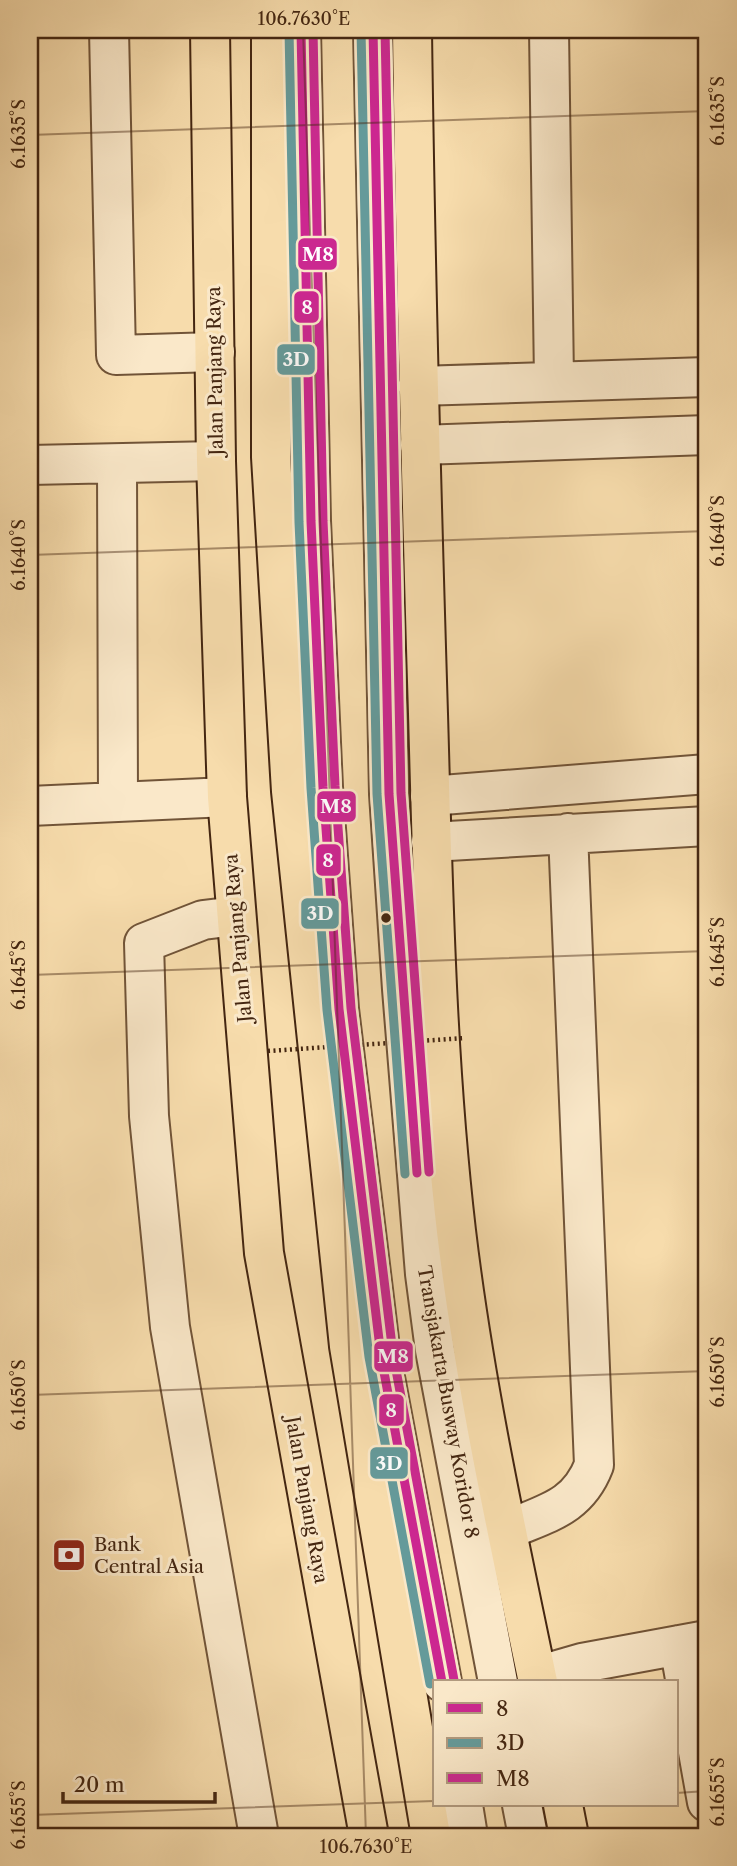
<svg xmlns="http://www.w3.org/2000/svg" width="737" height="1866" viewBox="0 0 737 1866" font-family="'Libre Caslon Text',serif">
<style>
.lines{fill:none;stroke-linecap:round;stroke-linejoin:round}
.minor-casing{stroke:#715438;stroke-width:42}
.major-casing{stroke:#442611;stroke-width:42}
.minor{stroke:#fae8c9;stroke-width:38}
.major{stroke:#f7dcac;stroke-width:38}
.path-bridge{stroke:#442611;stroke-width:4.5;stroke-dasharray:2 3.5;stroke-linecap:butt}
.bus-1-casing{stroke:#fae8c9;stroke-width:14}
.bus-2-casing{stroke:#fae8c9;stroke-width:14}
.bus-3-casing{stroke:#fae8c9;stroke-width:14}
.bus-1{stroke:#cc2790;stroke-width:9}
.bus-2{stroke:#659a9a;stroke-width:9}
.bus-3{stroke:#cb2990;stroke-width:9}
.ticks{fill:none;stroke:#442611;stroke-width:2;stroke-opacity:0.45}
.bus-dot{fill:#442611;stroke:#fae8c9;stroke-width:2.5}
.labels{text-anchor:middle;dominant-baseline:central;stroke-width:6;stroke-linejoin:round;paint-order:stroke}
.street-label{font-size:19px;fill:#442611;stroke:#fae8c9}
.poi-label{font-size:19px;fill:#442611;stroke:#fae8c9;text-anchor:start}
.line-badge{stroke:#fae8c9;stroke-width:2.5}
.badge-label{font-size:19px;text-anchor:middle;font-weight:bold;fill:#fff}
.neatline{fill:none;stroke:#442611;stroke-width:2.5}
.ticks-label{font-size:18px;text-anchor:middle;fill:#442611}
</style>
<rect width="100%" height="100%" fill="#f7dcac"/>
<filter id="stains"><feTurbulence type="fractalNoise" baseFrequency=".00286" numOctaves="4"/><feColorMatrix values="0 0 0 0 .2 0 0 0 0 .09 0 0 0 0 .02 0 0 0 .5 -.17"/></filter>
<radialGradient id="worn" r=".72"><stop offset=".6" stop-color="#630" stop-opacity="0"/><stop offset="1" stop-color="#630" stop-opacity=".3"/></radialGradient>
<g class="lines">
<g class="minor-casing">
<path id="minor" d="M109 30 116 355 215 352
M301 30 311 521 323 787 339 1009 381 1356 442 1682
M373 30 389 794 402 989 425 1274 435 1350 498 1682
M549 30 554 380
M418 386 707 377
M420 445 707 435
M117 464 118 802
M30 465 216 461
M430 796 707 774
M30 806 227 797
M431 842 707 826
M236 916 203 920 144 943 149 1116 170 1327 259 1836
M505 1531C545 1513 577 1509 594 1465L568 833
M679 1645 707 1802
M537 1676 582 1663 707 1640
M463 1805 468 1836
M522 1805 528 1836"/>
</g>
<g class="major-casing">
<path id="major" d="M210 30 216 461 227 797 264 1253 369 1836
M271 30V457L291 791 349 1346 431 1836
M412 30C415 258 421 486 428 714 433 887 436 1059 456 1231 474 1382 507 1533 538 1682
M563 1805 569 1836"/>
</g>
<use href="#minor" class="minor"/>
<use href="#major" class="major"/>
<path class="path-bridge" d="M268 1051 465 1038"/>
<g class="bus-1-casing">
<path id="bus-1" d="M301 30 311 521 323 787 339 1009 381 1356 442 1682
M373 30 389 794 417 1173"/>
</g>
<g class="bus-2-casing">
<path id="bus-2" d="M289 30 299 522 311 788 327 1010 369 1357 430 1684
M361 30 377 794 405 1174"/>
</g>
<g class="bus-3-casing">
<path id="bus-3" d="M313 30 323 521 335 786 351 1008 393 1354 454 1680
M385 30 401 793 429 1172"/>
</g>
<use href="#bus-1" class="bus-1"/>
<use href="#bus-2" class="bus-2"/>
<use href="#bus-3" class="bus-3"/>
</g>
<path class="ticks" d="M303 30 366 1836M30 135 707 111M30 555 707 531M30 975 707 951M30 1395 707 1371M676 1793 707 1791M30 1815 434 1801"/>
<defs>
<g id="bank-square" transform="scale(1.75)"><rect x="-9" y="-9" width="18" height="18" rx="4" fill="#8f2418" stroke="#fae8c9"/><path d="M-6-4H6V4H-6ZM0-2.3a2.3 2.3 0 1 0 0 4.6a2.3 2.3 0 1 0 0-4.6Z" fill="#fff"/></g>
</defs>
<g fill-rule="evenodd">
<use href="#bank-square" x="69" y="1555"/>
</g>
<circle class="bus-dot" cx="386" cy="918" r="6"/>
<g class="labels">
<g class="street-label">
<text transform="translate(215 371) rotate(-91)">Jalan Panjang Raya</text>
<text transform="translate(238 938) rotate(-95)">Jalan Panjang Raya</text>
<text transform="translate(448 1402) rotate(80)">Transjakarta Busway Koridor 8</text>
<text transform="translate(307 1500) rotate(80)">Jalan Panjang Raya</text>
</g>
<g class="poi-label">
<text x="94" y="1544">Bank<tspan x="94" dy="22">Central Asia</tspan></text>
</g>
</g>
<g class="line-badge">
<rect x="297" y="237" width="41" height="34" rx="7" fill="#cb2990"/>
<rect x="293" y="290" width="27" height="34" rx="7" fill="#cc2790"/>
<rect x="276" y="343" width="40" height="33" rx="7" fill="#659a9a"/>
<rect x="316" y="790" width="41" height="33" rx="7" fill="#cb2990"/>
<rect x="315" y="843" width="27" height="34" rx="7" fill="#cc2790"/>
<rect x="300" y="897" width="40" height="33" rx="7" fill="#659a9a"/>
<rect x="373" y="1340" width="41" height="33" rx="7" fill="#cb2990"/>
<rect x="378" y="1393" width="27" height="34" rx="7" fill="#cc2790"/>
<rect x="369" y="1446" width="40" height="34" rx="7" fill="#659a9a"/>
</g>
<g class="badge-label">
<text x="318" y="261">M8</text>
<text x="307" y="314">8</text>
<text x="296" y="366">3D</text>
<text x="336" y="813">M8</text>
<text x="328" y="867">8</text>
<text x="320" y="920">3D</text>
<text x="393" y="1363">M8</text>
<text x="391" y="1417">8</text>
<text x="389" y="1470">3D</text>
</g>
<rect width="737" height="1866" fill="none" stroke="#f7dcac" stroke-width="77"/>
<rect x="433" y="1680" width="245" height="126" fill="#fae8c9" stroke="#b19a7f" stroke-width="2"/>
<rect x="447" y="1703" width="35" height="10" fill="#cc2790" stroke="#b19a7f" stroke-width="2"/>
<text x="496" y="1716" font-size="21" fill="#442611">8</text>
<rect x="447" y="1738" width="35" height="10" fill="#659a9a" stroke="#b19a7f" stroke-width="2"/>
<text x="496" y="1750" font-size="21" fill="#442611">3D</text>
<rect x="447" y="1773" width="35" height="10" fill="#cb2990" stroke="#b19a7f" stroke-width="2"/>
<text x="496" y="1786" font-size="21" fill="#442611">M8</text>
<path d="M63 1792v10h152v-10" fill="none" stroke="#442611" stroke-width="3.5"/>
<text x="74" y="1792" font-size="21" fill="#442611" stroke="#fae8c9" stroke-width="5" paint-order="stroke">20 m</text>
<rect x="38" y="38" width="660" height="1790" class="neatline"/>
<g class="ticks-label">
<text x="304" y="25">106.7630°E</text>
<text transform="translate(718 111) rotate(-90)" y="6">6.1635°S</text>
<text transform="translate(19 134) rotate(-90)" y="6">6.1635°S</text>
<text transform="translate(718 531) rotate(-90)" y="6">6.1640°S</text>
<text transform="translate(19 555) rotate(-90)" y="6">6.1640°S</text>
<text transform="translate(718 952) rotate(-90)" y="6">6.1645°S</text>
<text transform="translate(19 975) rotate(-90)" y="6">6.1645°S</text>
<text transform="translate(718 1372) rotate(-90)" y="6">6.1650°S</text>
<text transform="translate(19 1395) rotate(-90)" y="6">6.1650°S</text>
<text transform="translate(718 1792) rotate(-90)" y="6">6.1655°S</text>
<text transform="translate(19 1815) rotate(-90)" y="6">6.1655°S</text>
<text x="366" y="1853">106.7630°E</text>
</g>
<rect width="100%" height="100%" filter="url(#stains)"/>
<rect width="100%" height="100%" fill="url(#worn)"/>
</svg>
